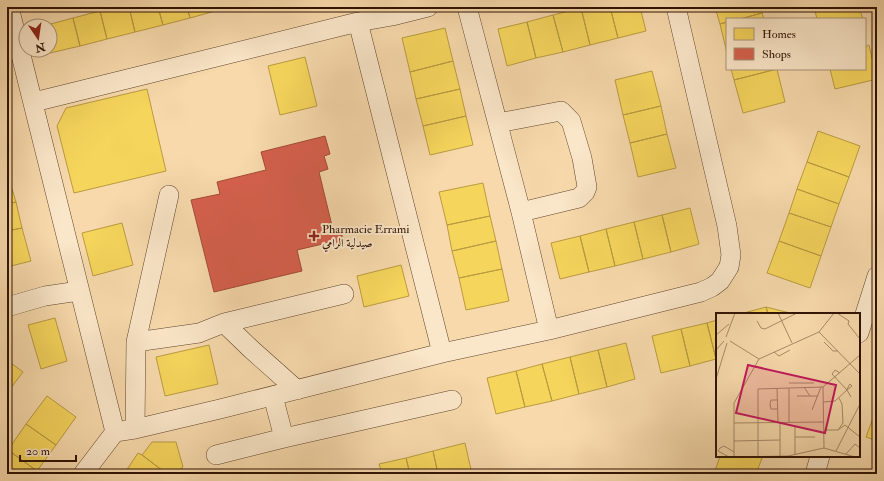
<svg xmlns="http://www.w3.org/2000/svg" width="884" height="481" viewBox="0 0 884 481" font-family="'IM FELL Double Pica',Amiri,serif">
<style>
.homes{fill:#f6d55c;stroke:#ba9b41}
.shops{fill:#d6604d;stroke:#a44937}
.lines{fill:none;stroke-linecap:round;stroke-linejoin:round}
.minor-casing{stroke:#61442d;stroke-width:20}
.minor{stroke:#fae6c8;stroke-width:19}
.poi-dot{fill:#8f2418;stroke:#fae6c8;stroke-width:1.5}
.labels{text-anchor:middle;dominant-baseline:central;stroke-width:4;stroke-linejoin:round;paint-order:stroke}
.poi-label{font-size:12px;fill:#2f1303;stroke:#fae6c8;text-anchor:start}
.inset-road{fill:none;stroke:#a78a68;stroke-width:1}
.view{fill:#c2185b;fill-opacity:0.15;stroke:#c2185b;stroke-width:2}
.inset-edge{fill:none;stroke:#2f1303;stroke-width:2}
</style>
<rect width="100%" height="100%" fill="#f7d9ab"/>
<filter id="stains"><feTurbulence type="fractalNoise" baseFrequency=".005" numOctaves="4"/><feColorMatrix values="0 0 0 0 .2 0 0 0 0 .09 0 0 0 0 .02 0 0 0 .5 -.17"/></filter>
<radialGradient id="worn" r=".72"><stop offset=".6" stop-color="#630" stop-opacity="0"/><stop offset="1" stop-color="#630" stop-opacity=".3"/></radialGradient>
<path class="homes" d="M117 7H129L135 32 107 39 100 11Z
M129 7H158L163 25 135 32Z
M158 7H187L190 18 163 25Z
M187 7H218L219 10 190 18Z
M587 7H610L618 38 590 45 581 8Z
M610 7H640L646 31 618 38Z
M715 7H761L762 13 740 19H727V22L720 24Z
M814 7H859L863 19H817Z
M581 8 590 45 563 52 553 15Z
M100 11 107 39 80 46 73 18Z
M762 13 764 19H740Z
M553 15 563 52 536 58 527 22Z
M73 18 80 46 50 53V26H43Z
M527 22 536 58 507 66 498 29Z
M727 22V53L720 24Z
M445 28 453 61 410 72 402 38Z
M869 45 877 79 835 89 830 69H865V47Z
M305 57 317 106 280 115 268 66Z
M453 61 460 89 416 99 410 72Z
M731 69H777L734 80Z
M777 69 785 102 743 113 734 80Z
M652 71 661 106 623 115 615 80Z
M147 89 166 171 74 193 57 126 66 108Z
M460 89 466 116 423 126 416 99Z
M661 106 667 134 630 143 623 115Z
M466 116 473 145 430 155 423 126Z
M818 131 860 146 849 177 807 162Z
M667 134 676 168 638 177 630 143Z
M807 162 849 177 839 204 797 189Z
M7 172 16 202 7 204Z
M483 183 490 216 447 225 439 192Z
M797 189 839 204 831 227 789 213Z
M16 202 22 228 7 231V204Z
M690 208 699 244 671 252 662 215Z
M789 213 831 227 821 256 779 241Z
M662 215 671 252 643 259 634 222Z
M490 216 496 241 452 251 447 225Z
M634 222 643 259 615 266 606 229Z
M122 223 133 265 93 276 82 233Z
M22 228 31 261 7 267V231Z
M606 229 615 266 589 272 580 236Z
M580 236 589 272 560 279 551 243Z
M496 241 502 269 459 278 452 251Z
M779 241 821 256 810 288 767 273Z
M401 265 409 296 364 307 357 276Z
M502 269 509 301 466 310 459 278Z
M766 307 794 314H768Z
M766 307 768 314H740Z
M55 318 67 361 41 369 28 325Z
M717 320V359H716L707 323Z
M707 323 716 359 690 366 681 329Z
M681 329 690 366 661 373 652 336Z
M626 343 635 379 607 387 598 350Z
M209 345 218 384 165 396 156 357Z
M598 350 607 387 579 394 570 357Z
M570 357 579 394 552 401 542 364Z
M7 360 23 372 7 393Z
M542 364 552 401 525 407 516 371Z
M516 371 525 407 496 414 487 378Z
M47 396 76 417 56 445 26 424Z
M877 407V441L866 437Z
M26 424 56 445 37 471 8 450Z
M152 442H176L183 467 175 474H167L142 455Z
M465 443 472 474H438L433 451Z
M8 450 37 471 35 474H7Z
M433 451 438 474H410L406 458Z
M138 453 142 455 167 474H124Z
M720 456H756L762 458 756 474H714Z
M406 458 410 474H382L379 464Z"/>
<path class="shops" d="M325 136 330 154 324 156 328 169 319 172 334 234 341 232 344 242 332 246 331 242 297 250 302 271 214 292 191 200 220 194 217 182 266 170 261 152Z"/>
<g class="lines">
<g class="minor-casing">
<path id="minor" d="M9 7 115 432
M467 7 521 212 549 330
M358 22 442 353
M34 102 358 22 392 16 428 7
M498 123 561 111 571 121 582 158 587 187 585 192 579 198 521 212
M7 307 45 296 79 291
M224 323 344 294
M859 333 877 276
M136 342 199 333 224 323 251 349 297 390
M273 396 284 438
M135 429 136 342 169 195
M216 455 284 438 452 400
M83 474 115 432 135 429 220 409 442 353 549 330 701 292 712 287 720 281 729 267 731 255 727 226 676 7
M815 474 820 456"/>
</g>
<use href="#minor" class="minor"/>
</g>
<path class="poi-dot" d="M312 230h4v4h4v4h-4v4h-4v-4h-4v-4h4z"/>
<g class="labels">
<g class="poi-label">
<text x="322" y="229">Pharmacie Errami<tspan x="322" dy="14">صيدلية الرامي</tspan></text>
</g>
</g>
<g transform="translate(716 313)">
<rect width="144" height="144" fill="#f7d9ab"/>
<path class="inset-road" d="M62 0 76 30M121 0 133 8M41 8 45 15 49 16 81 0M133 8 132 11 144 26M103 19 118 0M0 22 13 11M10 24 19 0M14 28 43 46M108 29 117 38H122M0 37 8 28M58 39 63 43 74 37M0 66 11 30M73 70H98M88 74 94 83H102M107 74 108 135M61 75 62 109M73 75V109M131 76 134 71 136 73 131 77 135 84M81 83H94M62 87H55L54 91 55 96H62M107 89 119 88 131 77 116 61 119 57 124 60M96 97 105 74M64 109V143M18 110 108 109M79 114V142M108 117H122L127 110 126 91 123 85M122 117 129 112 144 124M79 124H99M18 128 64 127M120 138 144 91M130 141 139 131 144 135M13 144 2 138 4 135 8 133 18 139M18 144V90L43 46 103 19 144 61M18 144 72 143 108 135 139 144M42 144V76L107 74 144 42"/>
<path class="view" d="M32 52 120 72 109 120 20 100Z"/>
<rect width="144" height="144" class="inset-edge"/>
</g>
<rect width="884" height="481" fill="none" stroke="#f7d9ab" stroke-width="24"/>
<rect x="8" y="8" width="868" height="465" fill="none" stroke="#2f1303" stroke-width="2"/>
<rect x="12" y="12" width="860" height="457" fill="none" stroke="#2f1303"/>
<rect x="726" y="18" width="140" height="52" fill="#fae6c8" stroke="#a99279"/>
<rect x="734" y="28" width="20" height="12" fill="#f6d55c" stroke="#a99279"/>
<text x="762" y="38" font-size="12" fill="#2f1303">Homes</text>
<rect x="734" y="48" width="20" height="12" fill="#d6604d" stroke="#a99279"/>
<text x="762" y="58" font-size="12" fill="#2f1303">Shops</text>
<g transform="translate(38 38) rotate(167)"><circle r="19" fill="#fae6c8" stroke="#a99279"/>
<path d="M0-3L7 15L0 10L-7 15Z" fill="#8f2418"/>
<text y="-6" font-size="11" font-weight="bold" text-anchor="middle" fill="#2f1303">N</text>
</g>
<path d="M20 455v6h56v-6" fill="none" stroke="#2f1303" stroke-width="2"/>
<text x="26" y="455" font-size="12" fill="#2f1303" stroke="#fae6c8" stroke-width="3" paint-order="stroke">20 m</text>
<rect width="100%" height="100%" filter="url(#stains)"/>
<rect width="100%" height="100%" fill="url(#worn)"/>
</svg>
